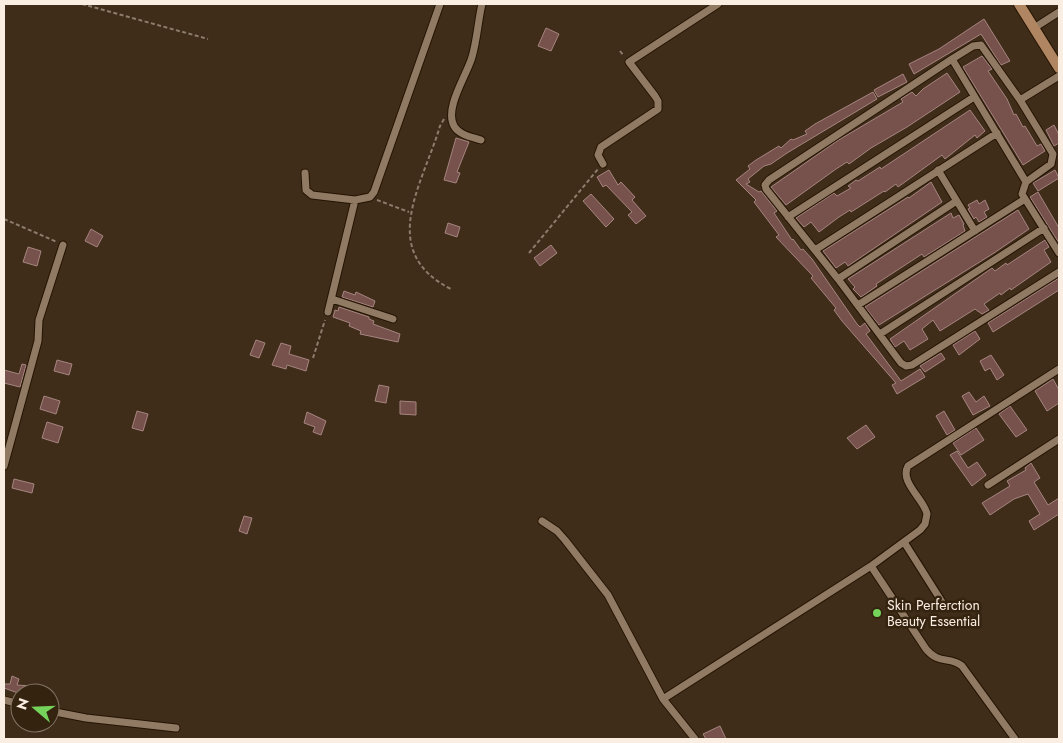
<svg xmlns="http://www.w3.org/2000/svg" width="1063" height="743" viewBox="0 0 1063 743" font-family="Jost,sans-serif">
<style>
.building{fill:#77524c;stroke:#a68580}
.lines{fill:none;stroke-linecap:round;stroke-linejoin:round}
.street-casing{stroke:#251402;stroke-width:9}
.secondary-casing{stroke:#251402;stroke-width:12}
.path{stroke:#8d7d6d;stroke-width:2;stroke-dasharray:4 2.5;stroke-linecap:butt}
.street{stroke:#907a64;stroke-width:7}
.secondary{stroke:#b08561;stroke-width:10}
.poi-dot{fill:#75d25b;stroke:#34230f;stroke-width:2}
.labels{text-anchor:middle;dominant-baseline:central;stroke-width:5;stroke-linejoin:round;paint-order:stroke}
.poi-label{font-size:14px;fill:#faede1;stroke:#34230f;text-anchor:start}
</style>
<rect width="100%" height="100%" fill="#3f2c19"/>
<path class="building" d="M984 19 1010 61 1001 65 981 34 914 74 909 64 939 49Z
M546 28 559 34 551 51 538 46Z
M982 56 992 69 988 71 1007 99 1014 115 1016 114 1023 127 1025 126 1037 146 1041 144 1045 151 1023 165 963 67Z
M947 73 960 92 907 127 871 148 849 164 847 162 836 169 786 205 771 187 837 141 903 102 901 99 912 92 916 96 923 89Z
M903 74 907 82 878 97 874 90Z
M873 92 877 99 787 153 771 164 764 166 748 179 750 182 746 184 759 192 761 191 777 211 774 213 792 240 793 239 801 250 803 249 812 259 857 324 860 327 865 323 870 331 866 334 901 381 920 369 925 377 897 394 892 385 896 383 842 321 834 310 836 308 811 278 813 276 776 237 779 235 754 202 756 200 736 180 750 169 748 166 756 160 779 146 781 148 791 139 793 140 807 134 805 131 815 124Z
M970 110 985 131 977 138 975 135 945 159 942 155 898 187 896 184 885 192 884 191 851 212 850 210 839 217 819 232 811 222 804 227 796 218 834 193 837 196 851 188 848 186 856 180 858 181 880 167 881 169Z
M1054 125 1059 135V143L1054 146 1046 130Z
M456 138 469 142 457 172 460 173 456 183 444 180Z
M609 170 618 185 621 182 635 197 632 200 646 216 636 224 628 215 632 212 606 185 603 187 597 177Z
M1055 170 1059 178 1038 191 1033 183Z
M931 182 942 202 848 266 845 262 836 268 823 251 908 197 909 198Z
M1038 192 1059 228V243L1030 197Z
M591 194 614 219 606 227 583 201Z
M977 200 979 204 985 200 989 209 984 212 987 217 979 222 976 217 974 219 968 209 970 208 968 205Z
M1018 210 1029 229 994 253 879 325 865 307Z
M951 213 953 218 959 215 964 224 963 225 965 231 924 257 922 254 876 284 877 286 861 297 853 289 855 287 848 279Z
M448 223 460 227 457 237 445 233Z
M91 229 103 236 97 247 85 241Z
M1045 240 1049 247 1044 250 1051 262 1011 290 1010 288 1001 295 1000 293 984 304 989 310 982 314 975 309 940 331 933 320 922 329 928 339 910 350 904 341 895 347 890 339 992 268 995 271 1006 263 1007 265Z
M551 245 557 253 540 266 534 258Z
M28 247 41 251 37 266 23 262Z
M1059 278V290L993 332 988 323Z
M344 291 355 295 356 292 375 301 373 307 342 297Z
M339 307 369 317V319L374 321 373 324 400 334 398 342 360 334 361 331 349 326 350 323 333 317 335 310 338 311Z
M975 331 980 339 959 355 953 345Z
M256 340 265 343 259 358 250 355Z
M281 343 291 346 289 354 309 360 306 371 287 365 286 369 272 365Z
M941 353 945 359 925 372 920 366Z
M991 355 1004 375 997 380 990 368 985 371 980 361Z
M57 360 72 364 69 375 54 371Z
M22 364 26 365 20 387 4 383V370L19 374Z
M1053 379 1059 390V403L1047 411 1035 391Z
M379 385 389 387 386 403 375 401Z
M969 392 976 402 984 396 990 406 973 415 962 396Z
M44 396 60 401 56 414 40 409Z
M400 401 416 402V415L400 414Z
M1010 406 1027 430 1016 437 999 414Z
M137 411 148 414 143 431 132 428Z
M944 411 955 430 947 435 936 416Z
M307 412 326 421 321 435 313 432 315 427 304 423Z
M47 422 63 427 58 443 42 438Z
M866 425 875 437 857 449 847 438Z
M976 428 984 440 961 455 953 443Z
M957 451 968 468 977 462 986 475 972 486 950 455Z
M1031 463 1040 478 1034 482 1048 505 1059 498V514L1034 530 1029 521 1040 514 1028 494 1014 499 990 515 982 503 1010 486 1007 481 1026 470 1025 468Z
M14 479 34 484 32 493 12 488Z
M244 516 252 518 247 534 239 531Z
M12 676 19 679 17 685 31 686 30 693H18L4 688V684H10Z
M720 726 726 739H706L703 734Z"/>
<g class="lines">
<g class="street-casing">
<path id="street" d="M1034 28 1059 12
M952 59 1026 182
M1020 100 1059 76
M481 140C472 137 459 135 454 126 444 108 467 75 472 57 477 40 478 21 482 4
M603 164 598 155 601 147 658 109V101L655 96 629 62 718 4
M938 170 975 231
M305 173 306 190 312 195 355 200 370 197 374 192 440 4
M788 217 974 97
M815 250 997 133
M1059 253 1022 194 1026 182 1051 164 1053 154 1020 100 981 45 973 46 952 59 769 180 765 185 766 189 838 279 901 363 906 366 912 365 1059 272
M838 279 955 202
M332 299 393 319
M858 305 1025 199
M328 312 355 200
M880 334 1044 228
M4 466 38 341 39 320 63 245
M988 485 1059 439
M542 521 557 531 565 540 608 595 663 699 695 739
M904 542 942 602
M871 566 926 649C939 665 950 656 962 666L1015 739
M663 699 871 566 920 530 925 524 927 514C924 499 899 482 908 466L1059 369
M4 700 20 704
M50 711 86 718 176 728"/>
</g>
<g class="secondary-casing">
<path id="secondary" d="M1019 4 1059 68"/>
</g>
<path class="path" d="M82 4 208 39
M620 51 624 56
M444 119 440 126C423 184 376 251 451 289
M377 200 409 212
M4 219 57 242
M529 253 598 169
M313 358 325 320"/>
<use href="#street" class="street"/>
<use href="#secondary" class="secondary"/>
</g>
<circle class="poi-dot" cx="877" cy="613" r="5"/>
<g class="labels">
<g class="poi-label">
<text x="887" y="605">Skin Perferction<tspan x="887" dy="16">Beauty Essential</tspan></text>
</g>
</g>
<rect width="1063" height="743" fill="none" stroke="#faede1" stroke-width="10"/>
<g transform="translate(35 708) rotate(289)"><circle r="24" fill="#34230f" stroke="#837463"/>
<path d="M0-4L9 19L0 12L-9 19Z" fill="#75d25b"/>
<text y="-8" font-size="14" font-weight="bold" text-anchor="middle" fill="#faede1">N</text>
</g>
</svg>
